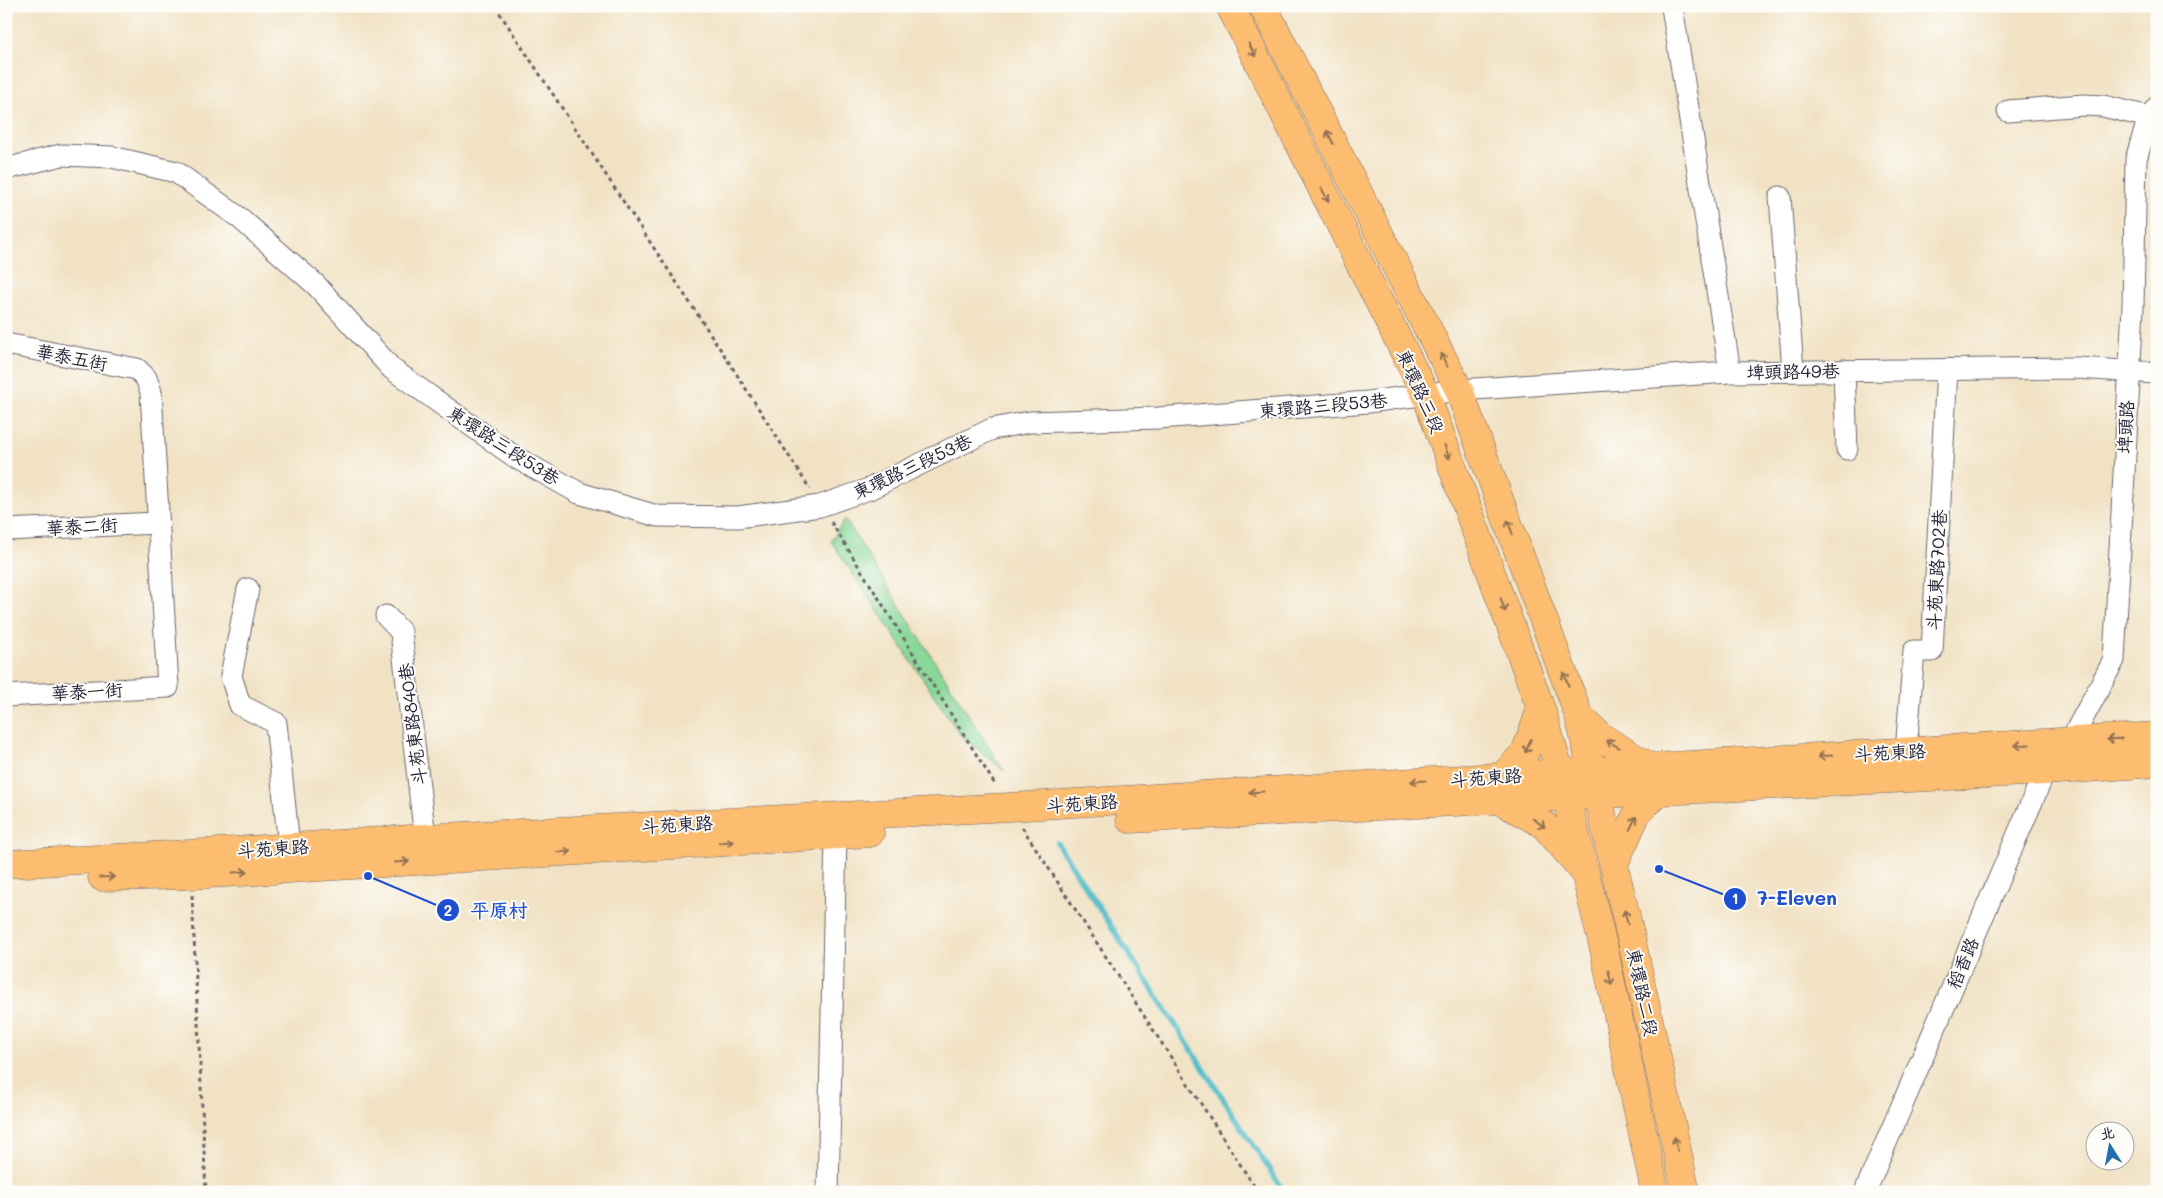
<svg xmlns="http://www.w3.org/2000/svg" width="2163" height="1198" viewBox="0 0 2163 1198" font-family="Mali,'LXGW WenKai TC',sans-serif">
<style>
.green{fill:#88d898;stroke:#557d6a}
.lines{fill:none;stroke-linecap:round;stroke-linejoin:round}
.stream{stroke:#52bfcb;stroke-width:5.5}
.minor-casing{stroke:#6a656b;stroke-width:23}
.major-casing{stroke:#6a656b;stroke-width:29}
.path{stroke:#6a656b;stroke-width:3;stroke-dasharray:4 4;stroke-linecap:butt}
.minor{stroke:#fff;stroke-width:21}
.major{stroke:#fcbd6f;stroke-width:28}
.oneway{stroke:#8f7055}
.labels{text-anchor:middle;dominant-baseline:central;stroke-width:4;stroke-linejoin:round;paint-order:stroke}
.street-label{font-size:18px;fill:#22223b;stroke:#fdfcf7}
.leader{fill:none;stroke:#1d4ed8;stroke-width:2}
.callout-dot{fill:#1d4ed8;stroke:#fdfcf7;stroke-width:2}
.mark-label{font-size:15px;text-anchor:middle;font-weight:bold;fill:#fff}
.callout-label{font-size:19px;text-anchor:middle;font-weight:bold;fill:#1d4ed8;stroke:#fdfcf7;stroke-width:4;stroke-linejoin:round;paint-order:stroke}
</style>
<rect width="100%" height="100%" fill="#fdfcf7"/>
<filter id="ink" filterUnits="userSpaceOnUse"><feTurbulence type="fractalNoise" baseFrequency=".02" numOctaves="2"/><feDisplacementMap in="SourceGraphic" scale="10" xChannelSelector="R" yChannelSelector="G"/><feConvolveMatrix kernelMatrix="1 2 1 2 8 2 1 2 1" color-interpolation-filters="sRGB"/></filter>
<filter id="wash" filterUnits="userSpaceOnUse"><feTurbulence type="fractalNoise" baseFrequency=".0096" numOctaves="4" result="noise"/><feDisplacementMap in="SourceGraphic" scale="20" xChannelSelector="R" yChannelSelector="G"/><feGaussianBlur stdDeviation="1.12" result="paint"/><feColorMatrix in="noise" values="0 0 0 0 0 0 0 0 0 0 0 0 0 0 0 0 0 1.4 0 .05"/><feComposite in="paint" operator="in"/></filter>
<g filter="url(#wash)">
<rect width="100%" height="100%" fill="#f1e2c4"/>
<path class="green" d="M845 519 1004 771 959 733 831 541Z"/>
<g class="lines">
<path class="stream" d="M1057 843 1284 1192"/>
</g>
</g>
<g filter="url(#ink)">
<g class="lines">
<g class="minor-casing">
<path id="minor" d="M1672 7 1730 372
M2008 111 2084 105 2103 106 2149 117
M6 169 61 155 112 157 176 172 241 219 316 285 392 369 515 457 579 493 657 516 738 517 820 506 869 489 992 429 1030 422 1159 418 1368 402 1459 390 1730 372 2077 368 2157 373
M1780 197 1793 370
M6 344 137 369 146 378 151 392 168 687 6 696
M1844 370 1847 449
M6 530 157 523
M248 589 231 676 240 705 276 723 289 846
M386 616 401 632 425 838
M1906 751 1914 651H1932L1947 369
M828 1192 836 835
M1865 1192 2045 771 2070 742 2114 660 2133 307 2136 159 2149 117 2157 107"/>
</g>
<g class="major-casing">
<path id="major" d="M1230 6 1426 395 1541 709 1560 772 1604 949 1655 1192
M1263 6 1459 390 1579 716 1632 942 1686 1192
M1579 716 1601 737 1650 767
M1503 776 1525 753 1541 709
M1497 799 1543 824 1582 869
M1130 819 2045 771 2157 763
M6 864 190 854 425 838 1009 807 2157 736
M1614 864 1638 811 1662 790
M102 877 191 875 870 833"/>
</g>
<path class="path" d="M495 6 734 370 810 489
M831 522 996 786
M1022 827 1258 1192
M192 895 206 1192"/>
<use href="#minor" class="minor"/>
<use href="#major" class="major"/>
</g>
<defs><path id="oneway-shaft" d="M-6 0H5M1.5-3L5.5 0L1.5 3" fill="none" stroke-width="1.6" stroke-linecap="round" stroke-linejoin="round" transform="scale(1.25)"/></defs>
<g class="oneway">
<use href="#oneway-shaft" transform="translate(1252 50) rotate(63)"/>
<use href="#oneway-shaft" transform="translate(1330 137) rotate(-117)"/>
<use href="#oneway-shaft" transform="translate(1325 195) rotate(63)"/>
<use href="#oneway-shaft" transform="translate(1444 360) rotate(-117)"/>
<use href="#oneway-shaft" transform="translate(1447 452) rotate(70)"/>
<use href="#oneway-shaft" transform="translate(1510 527) rotate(-110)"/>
<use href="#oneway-shaft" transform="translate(1503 605) rotate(70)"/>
<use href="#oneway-shaft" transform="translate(1566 679) rotate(-110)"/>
<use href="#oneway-shaft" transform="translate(2114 739) rotate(176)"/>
<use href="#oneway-shaft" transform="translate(1613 744) rotate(-149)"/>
<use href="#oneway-shaft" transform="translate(2022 745) rotate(177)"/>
<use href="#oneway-shaft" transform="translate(1528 746) rotate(111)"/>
<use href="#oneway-shaft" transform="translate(1825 756) rotate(177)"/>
<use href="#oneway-shaft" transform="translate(1418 781) rotate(176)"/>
<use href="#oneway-shaft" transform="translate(1256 792) rotate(176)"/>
<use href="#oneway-shaft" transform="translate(1539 823) rotate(36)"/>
<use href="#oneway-shaft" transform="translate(1633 823) rotate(-65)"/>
<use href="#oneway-shaft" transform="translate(726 842) rotate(-4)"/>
<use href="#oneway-shaft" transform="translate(564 852) rotate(-4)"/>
<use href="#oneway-shaft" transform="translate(402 862) rotate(-4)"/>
<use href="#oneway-shaft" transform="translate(240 872) rotate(-4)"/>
<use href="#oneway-shaft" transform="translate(107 877) rotate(-1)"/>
<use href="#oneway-shaft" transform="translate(1626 917) rotate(-103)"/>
<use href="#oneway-shaft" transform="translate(1610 978) rotate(78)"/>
<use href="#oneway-shaft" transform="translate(1676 1144) rotate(-102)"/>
</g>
</g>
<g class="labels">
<g class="street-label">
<text transform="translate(72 357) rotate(11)">華泰五街</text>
<text transform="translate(1793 371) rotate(-1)">埤頭路49巷</text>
<text transform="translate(1421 391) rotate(66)">東環路三段</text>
<text transform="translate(1323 405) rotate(-5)">東環路三段53巷</text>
<text transform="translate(2125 427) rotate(-87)">埤頭路</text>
<text transform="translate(504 445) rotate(33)">東環路三段53巷</text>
<text transform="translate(912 466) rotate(-25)">東環路三段53巷</text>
<text transform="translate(82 526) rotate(-3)">華泰二街</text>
<text transform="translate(1936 570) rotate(-87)">斗苑東路702巷</text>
<text transform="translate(87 691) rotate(-3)">華泰一街</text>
<text transform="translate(412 724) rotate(-97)">斗苑東路840巷</text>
<text transform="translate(1890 752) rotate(-3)">斗苑東路</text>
<text transform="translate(1486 777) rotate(-4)">斗苑東路</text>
<text transform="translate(1082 803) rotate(-4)">斗苑東路</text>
<text transform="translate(677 824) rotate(-3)">斗苑東路</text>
<text transform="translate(273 848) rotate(-4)">斗苑東路</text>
<text transform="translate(1962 963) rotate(-67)">稻香路</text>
<text transform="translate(1643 992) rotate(78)">東環路二段</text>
</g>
</g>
<path class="leader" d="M1659 869L1735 899M368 876L448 910"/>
<g class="callout-dot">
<circle cx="1659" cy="869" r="5"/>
<circle cx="368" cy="876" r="5"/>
<circle cx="1735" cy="899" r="12"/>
<circle cx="448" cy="910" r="12"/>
</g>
<g class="mark-label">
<text x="1735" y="904">1</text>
<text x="448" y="916">2</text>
</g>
<g class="callout-label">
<text x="1797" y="905">7-Eleven</text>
<text x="499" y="917">平原村</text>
</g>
<rect width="2163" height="1198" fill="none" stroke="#fdfcf7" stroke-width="25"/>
<g transform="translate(2110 1146) rotate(349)"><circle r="24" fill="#fdfcf7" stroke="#a5a5ac"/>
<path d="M0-4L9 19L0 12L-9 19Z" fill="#1f6fb2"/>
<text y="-8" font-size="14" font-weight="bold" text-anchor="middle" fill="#22223b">北</text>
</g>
</svg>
